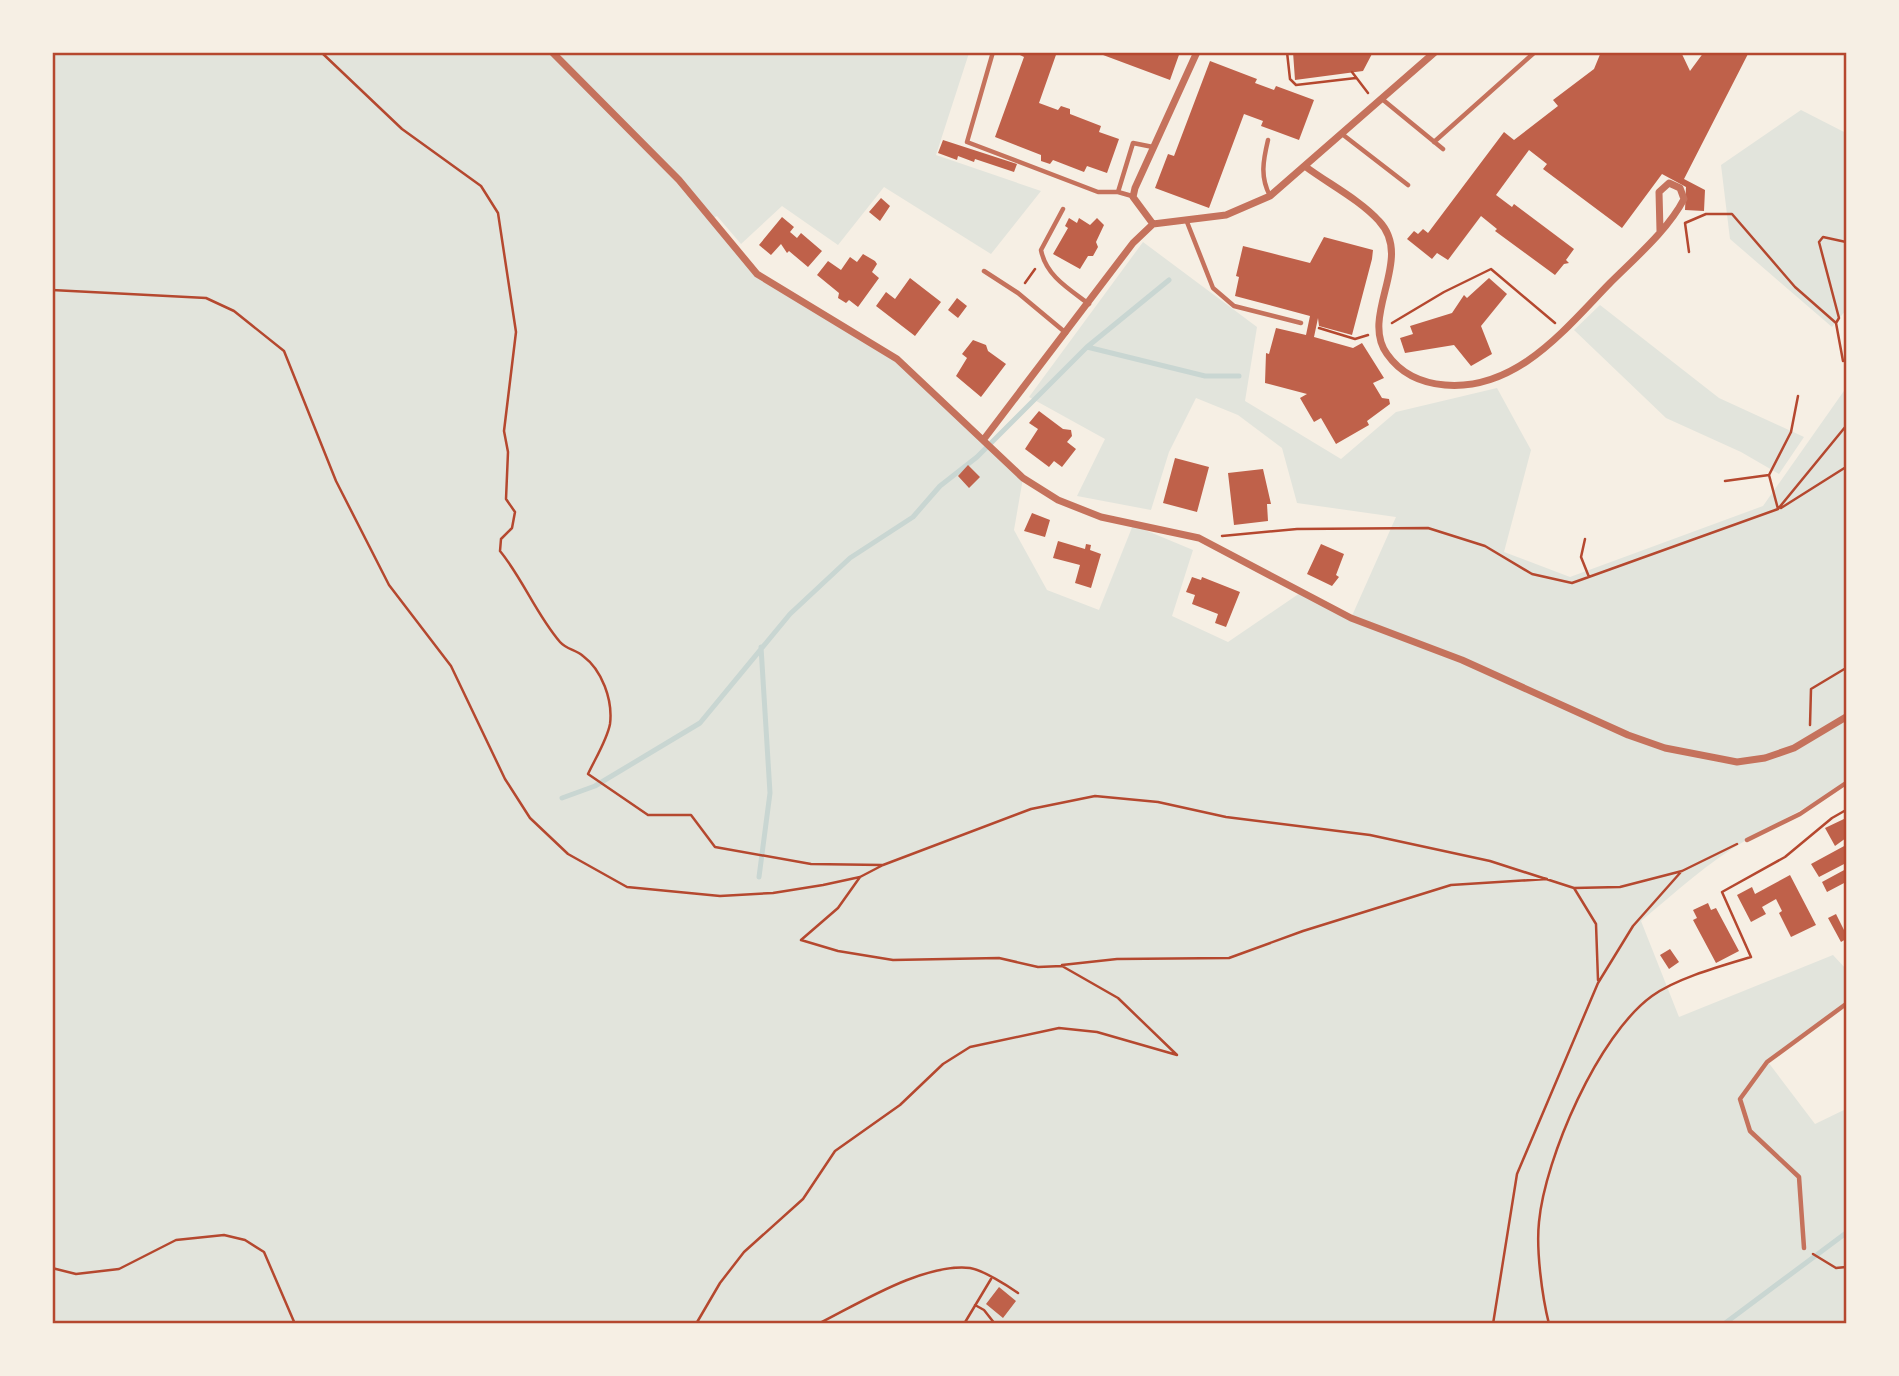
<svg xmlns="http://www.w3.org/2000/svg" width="1899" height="1376" viewBox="0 0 1899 1376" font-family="'Work Sans',sans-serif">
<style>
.green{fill:#e2e4dc}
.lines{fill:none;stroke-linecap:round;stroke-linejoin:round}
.stream{stroke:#c9d6d2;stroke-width:5}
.building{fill:#bf614a}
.path{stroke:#b5482f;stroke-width:2.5}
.service{stroke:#c5725c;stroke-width:4.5}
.minor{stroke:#c5725c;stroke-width:7}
.neatline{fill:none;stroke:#b5482f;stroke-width:2.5}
</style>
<rect width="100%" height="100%" fill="#f6efe4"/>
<path class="green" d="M52 53H969L936 155 1041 191 991 254 884 187 838 245 782 206 741 244 717 216 713 218 757 274 897 359 1023 478 1014 530 1047 590 1099 610 1133 525 1193 550 1172 616 1228 642 1300 593 1351 618 1396 517 1297 503 1282 448 1238 415 1196 398 1169 452 1151 510 1077 496 1105 439 1029 397 1143 242 1257 327 1245 401 1341 459 1396 412 1497 388 1531 450 1504 552 1570 577 1763 506 1846 388V783C1814 804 1781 821 1748 839 1709 861 1675 893 1641 921L1679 1017 1833 955 1846 969V1005L1768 1062 1815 1124 1846 1109V1323H53Z
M1801 110 1846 133V310L1832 327 1730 239 1721 165Z
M1600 305 1719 398 1804 437 1779 474 1741 452 1666 418 1574 330Z"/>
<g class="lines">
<path class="stream" d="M1087 347 1205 376H1239
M562 798 595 786 700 723 790 614 850 558 913 517 940 486 977 457 1087 347 1169 280
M759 877 770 793 761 647
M1724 1324 1846 1233"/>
</g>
<path class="building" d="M1014 52H1057L1039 103 1058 110 1061 106 1070 109V114L1101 126 1099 132 1119 139 1107 173 1087 166 1084 172 1053 160 1050 164 1041 161V155L995 137 1024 57Z
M1095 52H1180L1170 80Z
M1293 52H1373L1363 71 1295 80Z
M1601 52H1681L1690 71 1704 52H1749L1684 179 1705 190 1704 211 1685 210 1686 187 1662 174 1622 228 1543 169 1547 164 1529 150 1496 195 1512 207 1514 204 1574 249 1566 260 1569 263 1564 264 1555 275 1495 231 1497 229 1481 216 1448 260 1437 253 1432 259 1407 239 1414 231 1418 234 1423 229 1428 233 1504 132 1514 140 1558 106 1553 100 1594 69Z
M1210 61 1257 79 1255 83 1274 90 1276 86 1314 100 1299 140 1261 126 1263 121 1244 114 1209 208 1155 188 1168 154 1174 156Z
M943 140 1017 164 1014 172 975 159 974 162 958 156 957 160 938 153Z
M881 198 890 206 880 221 869 212Z
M782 217 794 227 790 232 797 238 801 233 822 251 808 267 789 251 787 253 781 244 771 255 759 245Z
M1069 218 1077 223 1079 218 1090 225 1097 218 1104 225 1096 242 1098 247 1093 256H1088L1080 269 1053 254 1068 228 1065 226Z
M1324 237 1373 250 1372 259 1352 335 1319 326 1318 318 1314 337 1353 348 1362 343 1384 378 1373 383 1382 398 1389 399 1390 404 1367 421 1369 425 1336 444 1321 418 1314 422 1300 398 1307 394 1265 383 1266 353 1269 354 1276 328 1306 335 1310 316 1235 296 1239 277 1236 276 1243 246 1310 263Z
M863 254 875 261 877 264 872 272 879 278 858 307 849 300 846 303 838 298 839 293 817 275 828 261 841 270 850 257 857 262Z
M910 278 941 302 915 336 876 306 886 292 895 299Z
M1489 278 1507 294 1481 326 1492 354 1471 366 1454 345 1405 353 1400 338 1413 334 1410 326 1452 313 1464 295 1467 298Z
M957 298 967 306 958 318 948 310Z
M973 340 986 345 988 351 1006 364 981 397 956 376 967 358 962 354Z
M1039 411 1063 429 1071 430 1072 436 1067 442 1076 449 1062 467 1054 461 1049 467 1025 449 1038 429 1029 423Z
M1175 458 1209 467 1197 512 1163 503Z
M968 465 980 477 969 488 958 476Z
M1263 469 1271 504H1267L1268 521 1234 525 1228 473Z
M1032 513 1050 520 1045 537 1024 531Z
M1058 541 1085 549 1086 544 1091 545 1090 550 1101 554 1091 588 1075 583 1080 565 1053 558Z
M1321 544 1344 554 1336 575 1339 577 1332 586 1307 574Z
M1192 577 1201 580 1202 577 1240 592 1226 627 1215 623 1218 614 1192 604 1195 595 1186 592Z
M1846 818V838L1835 846 1825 828Z
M1846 845V863L1819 877 1811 864Z
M1846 869V882L1827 892 1822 882Z
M1790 875 1816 925 1791 937 1779 913 1782 911 1776 899 1762 907 1766 914 1751 922 1737 895 1752 887 1755 894Z
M1708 903 1711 910 1716 908 1739 951 1716 963 1693 920 1697 918 1693 910Z
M1836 914 1846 934V939L1841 942 1828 918Z
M1670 949 1679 962 1669 969 1660 955Z
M999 1287 1016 1301 1003 1318 986 1304Z"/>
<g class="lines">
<path class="path" d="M321 52 402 129 481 186 498 213 516 332 504 431 508 452 506 499 515 512 512 528 501 539 500 551C523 579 536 614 560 642 566 649 576 650 583 656 602 670 613 700 610 724 607 740 595 759 588 774L648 815H691L715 847 811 864 882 865
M1287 52 1290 79 1296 85 1356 78
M1352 72 1368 93
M1689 252 1685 223 1706 214H1732L1795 287 1836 323 1839 318 1819 242 1823 237 1846 242
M1025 283 1035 269
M52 290 206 298 234 311 284 351 336 481 389 585 451 666 505 779 530 818 568 854 627 887 720 896 773 893 823 885 860 877 883 865 1031 809 1095 796 1158 802 1226 817 1370 835 1490 861 1574 888 1620 887 1682 871 1737 844
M1392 323 1444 292 1491 269 1555 323
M1836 323 1843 361
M1319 328 1355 339 1368 335
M1725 481 1769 475 1791 432 1798 396
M1781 508 1846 467
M1778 509 1846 426
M1222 536 1297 529 1428 528 1485 546 1532 574 1572 583 1778 509 1769 475
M1585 539 1581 557 1589 577
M1810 725 1811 689 1846 668
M1574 888 1596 924 1598 980
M1062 965 1117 959 1229 958 1303 931 1451 885 1547 879
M1813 1254 1836 1268 1846 1267
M52 1268 76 1274 119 1269 176 1240 224 1235 245 1240 264 1252 295 1324
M975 1305 984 1310 995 1324
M696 1324 720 1283 744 1252 803 1199 835 1151 900 1105 943 1064 970 1047 1059 1028 1097 1032 1177 1055 1118 998 1062 966 1038 967 999 958 893 960 838 951 801 940 838 908 860 877
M818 1324C860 1303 923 1263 970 1268 983 1270 1008 1286 1018 1293
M964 1324 991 1279
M1493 1324 1517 1174 1598 983 1633 926 1680 873
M1549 1324C1542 1296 1536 1250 1539 1222 1545 1158 1598 1035 1652 996 1677 978 1721 966 1751 957L1722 892 1785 857 1832 818 1846 810"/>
<path class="service" d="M993 52 967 142 1098 192H1118L1132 196
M1382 99 1443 149
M1342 134 1408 185
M1268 140C1263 161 1260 177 1270 196
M1434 142 1535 52
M1118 192 1133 143 1153 147
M1063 209 1041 250C1046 276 1069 289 1089 304
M1187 222 1213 288 1234 306 1301 323
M984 271 1018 293 1066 333
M1747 840 1800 814 1846 783
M1804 1248 1799 1177 1750 1131 1740 1099 1767 1062 1846 1004"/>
<path class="minor" d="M552 52 679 180 757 274 897 359 1023 478 1058 500 1101 517 1199 538 1351 618 1462 660 1628 735 1665 748 1737 762 1765 758 1794 748 1846 717
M1306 167C1329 184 1360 200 1379 221 1415 259 1359 315 1387 354 1401 374 1421 383 1445 385 1517 391 1565 329 1610 283 1635 258 1668 230 1684 199L1680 188 1669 183 1659 192 1660 231
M1153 224 1133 197 1135 188 1197 52
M984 439 1133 243 1153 224 1226 215 1270 196 1435 52"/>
</g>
<rect width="1899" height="1376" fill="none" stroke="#f6efe4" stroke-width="108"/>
<rect x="54" y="54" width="1791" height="1268" class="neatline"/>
</svg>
